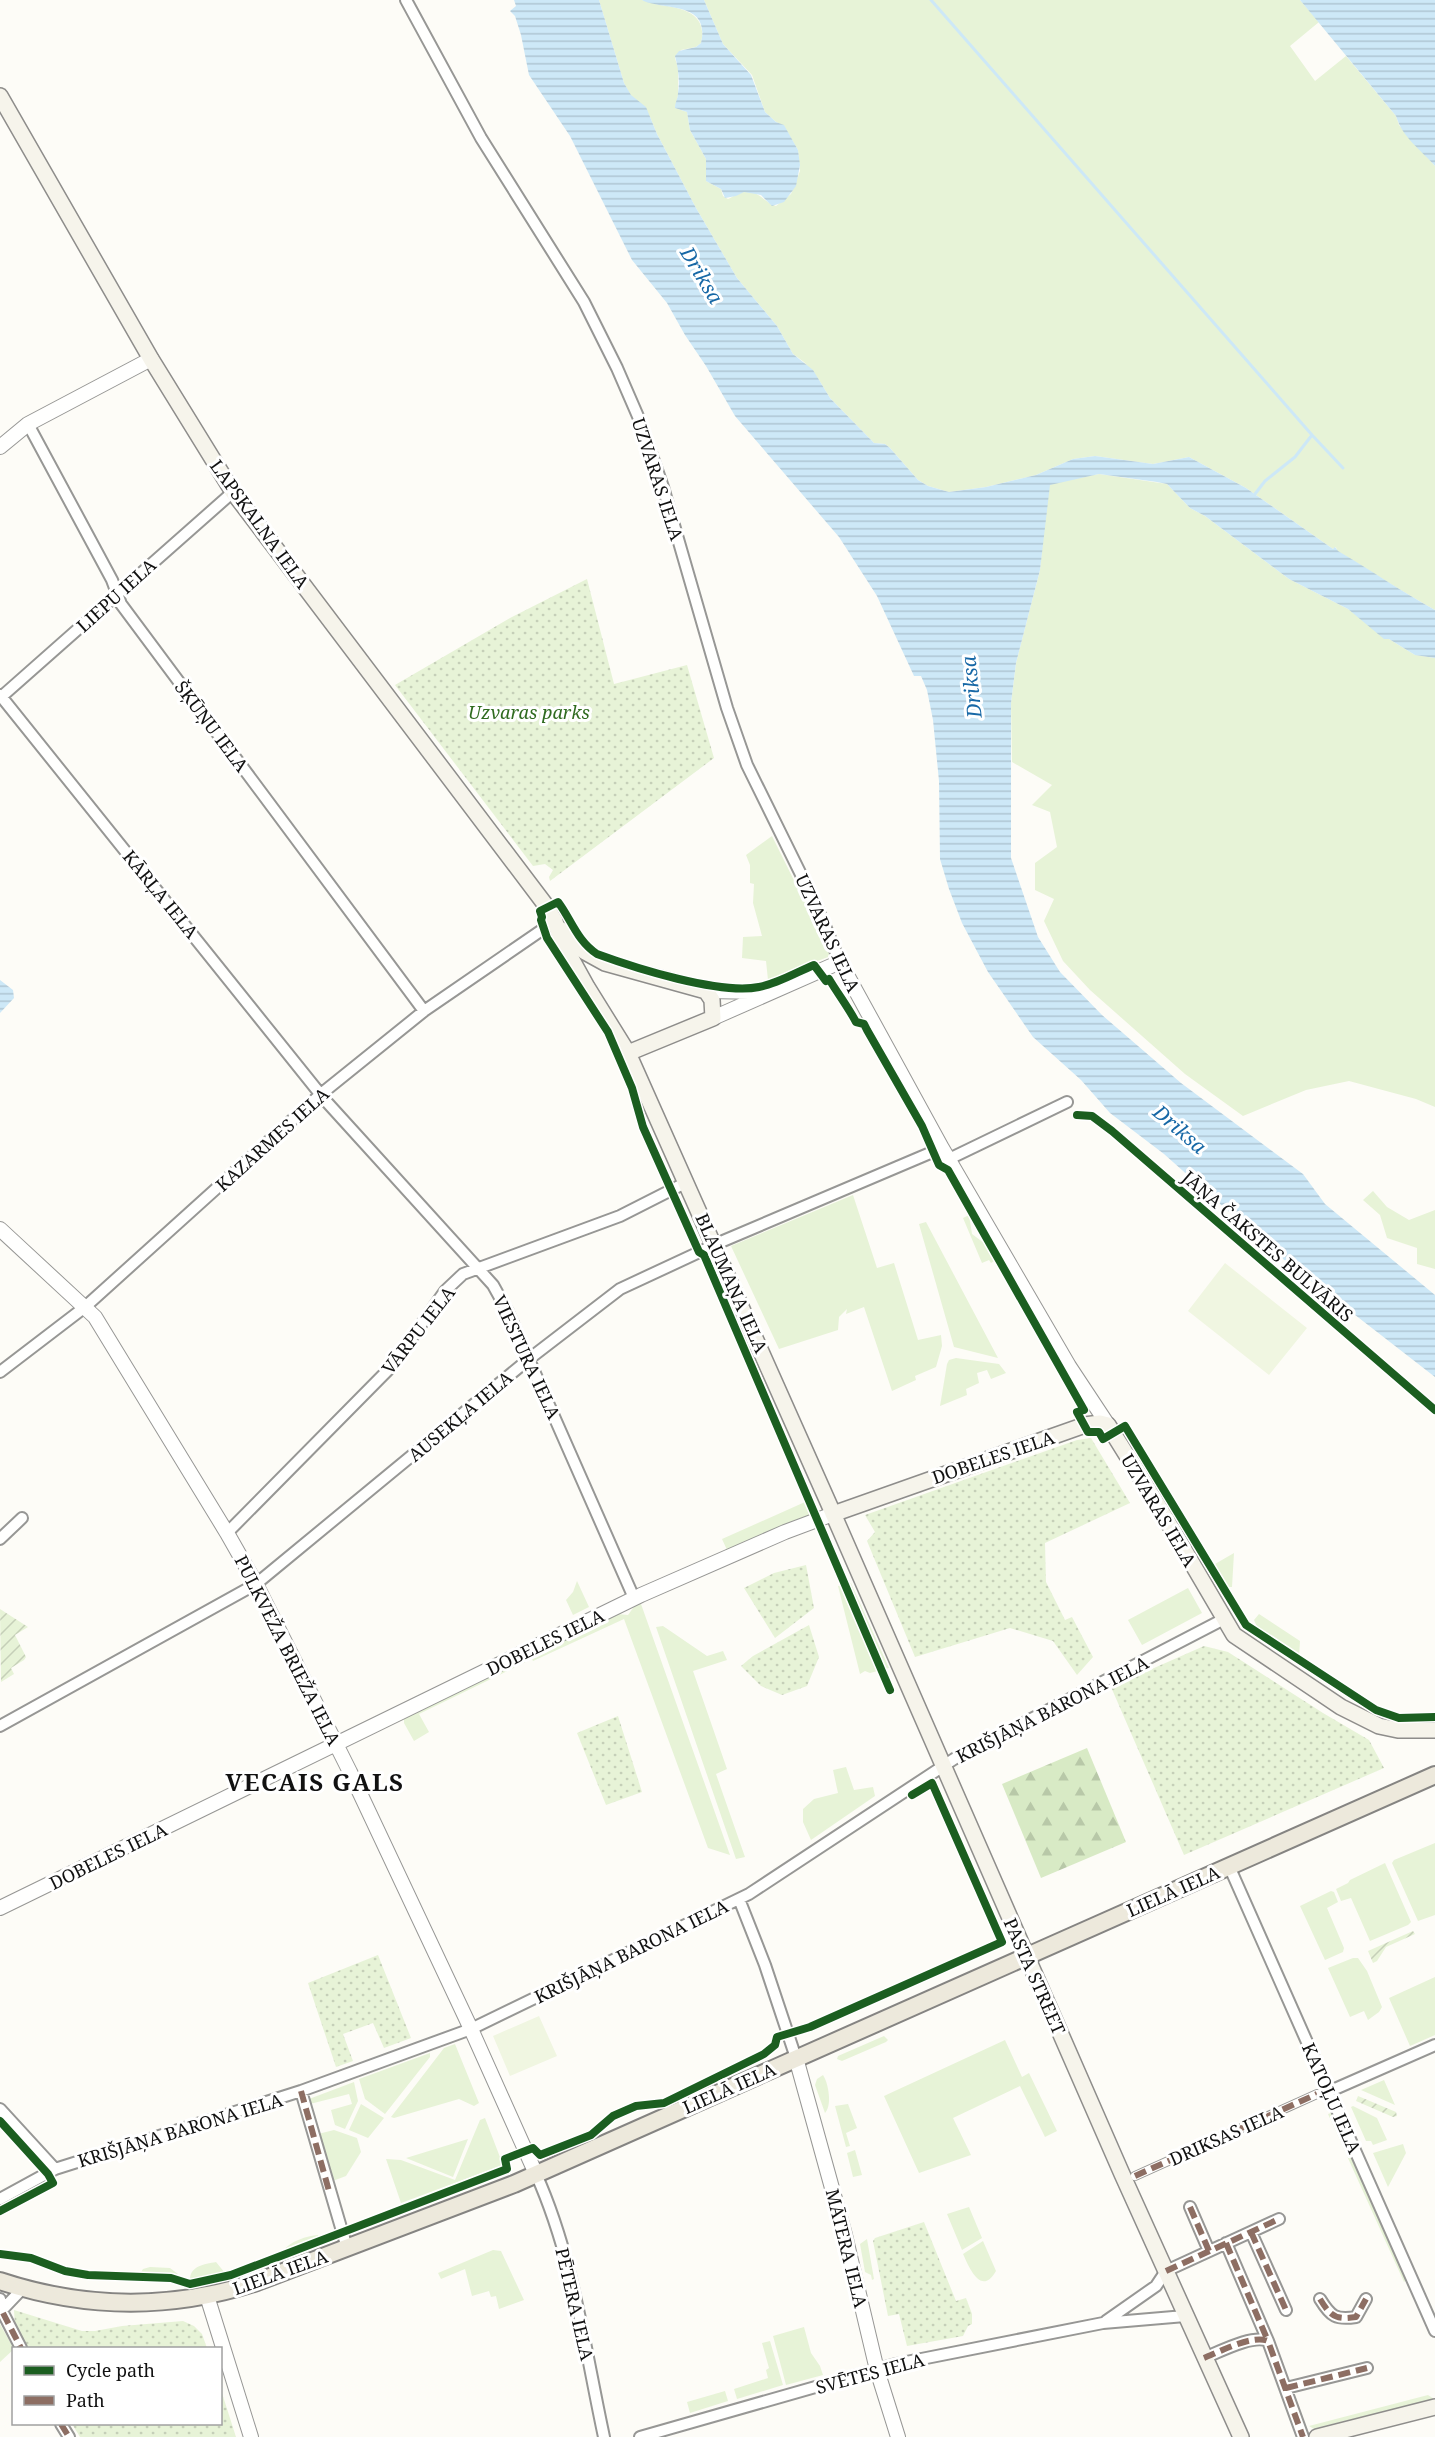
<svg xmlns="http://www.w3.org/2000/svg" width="1435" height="2437" viewBox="0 0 1435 2437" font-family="'Noto Serif',serif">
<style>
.grass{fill:#e7f3d7}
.forest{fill:url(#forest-firs)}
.park{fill:url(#park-dots)}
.garden{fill:url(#garden-furrows)}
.pitch{fill:#f0f6e1}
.water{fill:url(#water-rules)}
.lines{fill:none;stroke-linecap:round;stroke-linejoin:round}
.stream{stroke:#cde8f7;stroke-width:3}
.pedestrian-casing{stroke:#979795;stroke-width:10}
.minor-casing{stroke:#979795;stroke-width:14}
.tertiary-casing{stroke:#979795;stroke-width:16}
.secondary-casing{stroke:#8e8d8b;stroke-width:18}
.primary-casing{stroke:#858482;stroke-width:20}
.pedestrian{stroke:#fffffe;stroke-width:8}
.minor{stroke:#fffffe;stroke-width:10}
.tertiary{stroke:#fffffe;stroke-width:14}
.secondary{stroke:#f6f4eb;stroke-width:15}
.primary{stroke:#ede9dc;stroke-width:16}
.quiet{stroke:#8d6e63;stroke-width:6;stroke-dasharray:12 6;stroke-linecap:butt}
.cycleway-casing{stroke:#fff;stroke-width:11}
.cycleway{stroke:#1b5e20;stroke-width:8}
.labels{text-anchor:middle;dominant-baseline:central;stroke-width:6;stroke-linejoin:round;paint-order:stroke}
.street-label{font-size:18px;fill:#111;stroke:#fff}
.park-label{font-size:18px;font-style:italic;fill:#2f6b1f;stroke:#fff}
.water-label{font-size:20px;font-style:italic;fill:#1768a6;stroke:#fff}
.district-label{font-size:24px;font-weight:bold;letter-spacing:1.5px;fill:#111;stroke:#fff}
</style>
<defs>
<pattern id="forest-firs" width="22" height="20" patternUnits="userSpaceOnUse" patternTransform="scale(1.5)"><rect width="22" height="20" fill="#d8eac5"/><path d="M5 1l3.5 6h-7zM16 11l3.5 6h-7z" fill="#b8c8a8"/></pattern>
<pattern id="park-dots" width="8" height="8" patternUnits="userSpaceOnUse" patternTransform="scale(1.5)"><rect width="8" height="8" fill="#e7f3d7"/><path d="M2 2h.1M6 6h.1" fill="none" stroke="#c5cfb8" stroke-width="1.8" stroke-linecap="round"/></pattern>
<pattern id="garden-furrows" width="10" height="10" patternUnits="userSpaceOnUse" patternTransform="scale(1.5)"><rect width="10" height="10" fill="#e7f3d7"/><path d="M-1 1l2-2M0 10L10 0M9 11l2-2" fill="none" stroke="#c5cfb8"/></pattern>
<pattern id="water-rules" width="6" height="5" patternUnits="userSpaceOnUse" patternTransform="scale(1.5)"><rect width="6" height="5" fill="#cde8f7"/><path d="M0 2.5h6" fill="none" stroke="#afc6d3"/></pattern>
</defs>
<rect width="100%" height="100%" fill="#fdfcf7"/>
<path class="grass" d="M599 0C612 0 629 0 642 0 648 1 653 4 660 5 682 8 708 13 701 43L696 47 681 50 675 58 678 68V95L675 108 687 112 690 130 706 159V181L721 189 723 196 728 199C733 197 737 193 741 192 755 187 765 203 776 206L791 194 800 171 798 150 784 126 776 122 765 112 752 75 723 44 704 0H1300L1319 22 1290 46 1315 81 1346 56 1396 116 1399 125 1435 166V610C1402 592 1370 570 1337 551L1336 547 1333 549 1246 488 1189 457 1153 464 1095 456 1073 459 1036 475 986 487 949 492 928 486 918 480 890 448 885 444 874 443 830 398 819 380 804 362 793 354 777 326 737 278 696 208 657 134 650 117 631 96 624 83Z
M1099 474 1167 484 1190 508 1205 516 1289 579 1348 609 1389 639 1415 655 1435 658V1107L1416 1099 1349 1081 1306 1090 1243 1116 1185 1074 1090 990 1063 961 1044 921 1054 899 1035 890V863L1057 847 1050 812 1032 805 1052 785 1012 762 1011 703 1016 663 1040 570 1048 486 1053 483Z
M772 836 830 953 828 957 768 980 766 961 742 958 743 937 762 936 753 903 754 884 750 883V865L746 855Z
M1373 1191 1387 1207 1409 1220 1435 1210V1269L1417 1264V1248L1387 1238 1380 1215 1363 1200Z
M853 1195 877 1268 894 1263 918 1340 941 1335 942 1346 936 1367 915 1376 916 1380 892 1391 864 1307 846 1314 847 1309 839 1317 838 1330 779 1349 731 1246Z
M969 1215 972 1234 988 1246 996 1260 991 1263 989 1260 982 1263 963 1218Z
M926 1222 998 1358 954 1347 919 1224Z
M956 1358 999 1364 1006 1373 991 1379 987 1370 977 1373 979 1383 966 1389 967 1395 940 1406 947 1364 949 1360Z
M805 1502 813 1515 727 1550 722 1539Z
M1234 1553 1232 1587H1227L1215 1564Z
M577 1581 589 1607 573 1615 566 1600 573 1592Z
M851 1583 889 1668 870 1673 865 1671 860 1674 838 1586Z
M1188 1588 1202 1613 1142 1645 1128 1620Z
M640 1603 641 1604 730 1855 708 1848 624 1619 533 1661 532 1659 419 1714 429 1732 414 1741 404 1723V1717L618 1614 628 1615 636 1604Z
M1259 1614 1300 1641 1299 1657 1259 1631 1254 1620Z
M663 1626 707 1656 723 1651 727 1660 693 1671 727 1769 716 1774 745 1857 736 1859 656 1627Z
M846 1767 854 1790 873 1787 875 1796 811 1840 803 1822V1809L814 1799 838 1793 833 1770Z
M1435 1843V1915L1418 1921 1392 1863 1394 1860Z
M1385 1863 1411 1922 1408 1925 1370 1941 1351 1898 1341 1901 1336 1889 1348 1883 1350 1880Z
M1331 1891 1334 1892 1338 1902 1327 1908 1344 1948 1343 1952 1325 1960 1300 1906Z
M1353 1958H1358L1367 1971 1382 2007 1379 2012 1368 2020 1364 2011 1350 2017 1328 1968Z
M1435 1977V2035L1410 2046 1389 1998Z
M884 2036 888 2040 886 2042 842 2061 837 2059 838 2056Z
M1005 2040 1022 2077 1029 2073 1057 2131 1045 2137 1020 2086 953 2118 971 2155 919 2173 884 2096Z
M455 2044 479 2103 474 2106 459 2099 394 2118 391 2117 444 2048Z
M430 2053V2057L385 2114 365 2099 359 2079Z
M823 2075C829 2084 832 2106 825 2113L815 2085 817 2079Z
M1384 2080 1395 2105 1361 2090Z
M354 2082 358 2101 345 2129 335 2125 331 2110 352 2104 349 2094 310 2104 309 2099Z
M361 2104 384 2118 368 2138 349 2130Z
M848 2104 857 2128 846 2133 850 2146 846 2147 835 2106Z
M1353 2106 1377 2118 1387 2140 1373 2145 1371 2141H1366L1351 2107Z
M1331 2113 1406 2280 1404 2282 1328 2114Z
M485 2118 503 2165 401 2203 386 2159 401 2160 455 2180 480 2120Z
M334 2130 357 2138 361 2152 346 2176 330 2182 318 2134Z
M468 2139 453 2177 406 2158Z
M1403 2144 1406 2153 1388 2187 1373 2153Z
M855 2150 862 2175 853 2177 847 2153Z
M969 2207 982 2238 962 2250 947 2214Z
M318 2235 320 2240 285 2253 283 2251C290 2241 307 2236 318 2235Z
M867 2239 874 2279 872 2280 871 2275 865 2272 860 2244Z
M983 2241 996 2271C981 2297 969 2267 963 2254Z
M493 2250 501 2251 524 2300 499 2309 496 2296 491 2297 489 2291 472 2296 465 2269 441 2279 438 2273Z
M216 2262 225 2273 210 2278 190 2280C190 2266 204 2264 216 2262Z
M150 2267 170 2268 178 2274 176 2277 140 2274 143 2269Z
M0 2324 14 2349 0 2362Z
M804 2327 811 2353 820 2366 823 2375 786 2385 773 2336Z
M770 2341 783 2385 737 2399 734 2389 768 2378 766 2370 769 2368 762 2343Z
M725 2391 728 2401 690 2413 687 2402Z
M1428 2395 1434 2399 1320 2427 1314 2429 1309 2426Z"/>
<path class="forest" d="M1087 1748 1126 1842 1041 1878 1002 1784Z"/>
<path class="park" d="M587 579 614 684 687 665 714 758 550 881 549 877 553 870 545 864 533 866 395 685 510 618Z
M1091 1438 1130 1503 1045 1543 1046 1582 1065 1620 1072 1617 1093 1657 1077 1675 1053 1641 1010 1628 915 1657 867 1541 875 1532 865 1515 1077 1440Z
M806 1565 814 1608 775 1638 744 1588 774 1573Z
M809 1625 819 1657 807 1686 782 1695 761 1686 741 1666 753 1656Z
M1204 1646 1228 1652 1323 1713 1369 1740 1384 1768 1184 1855 1111 1687Z
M618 1716 642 1792 606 1805 577 1733Z
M378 1955 411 2038 384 2048 373 2023 343 2034 353 2061 336 2067 308 1983Z
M924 2222 956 2301 966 2298 972 2314V2324L968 2326 963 2336 907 2346 899 2314 888 2316 873 2241 875 2238Z
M14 2310 82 2331H95L122 2326 183 2321 194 2326 202 2334 207 2348H28L15 2326Z
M221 2390 236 2437H80L72 2424H220Z"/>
<path class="garden" d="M0 1609 28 1627 15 1635 26 1657 24 1660 11 1668 14 1674 1 1682Z
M1413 1931 1415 1934 1386 1947 1377 1961 1373 1963 1368 1951Z
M1358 2096 1396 2112 1397 2116 1393 2117 1356 2101Z"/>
<path class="pitch" d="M1225 1263 1307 1328 1269 1375 1188 1311Z
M539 2016 557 2056 510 2076 493 2036Z"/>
<path class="water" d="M514 0H599L624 83 631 95 646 107 657 134 696 208 737 278 777 326 793 354 813 370 830 398 874 443 885 444 890 448 918 480 928 486 949 492 986 487 1036 475 1073 459 1095 456 1153 464 1189 457 1246 488 1333 549 1335 547 1338 551C1371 570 1402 592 1435 610V658L1415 655 1389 639H1384L1348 609 1289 579 1205 516 1190 508 1167 484 1157 482 1099 474 1050 485 1040 570 1016 663 1011 703V858L1038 937 1060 972 1102 1015 1181 1083 1303 1174 1325 1204 1435 1295V1377L1274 1252 1164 1154 1110 1113 1081 1080 1033 1037 988 972 962 923 949 889 940 859 939 781 933 720 927 690 921 676H914L877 596 839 537 735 416 706 366 685 335 667 303 632 260 570 136 529 75 521 35 515 16 510 11 516 6Z
M642 0H704L723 44 751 75 765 112 776 122 784 125 798 150 800 165 796 186 784 202 772 206 761 195 744 192 736 196 725 198 721 189 706 181V159L690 130 687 112 675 108C675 102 678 99 678 93 680 81 678 67 675 56L679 51 696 47 701 43C711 0 662 11 642 0Z
M1300 0H1435V166C1421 150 1402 137 1396 116Z
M0 980 13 990 14 998 0 1013Z"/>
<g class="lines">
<path class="stream" d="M931 0 1312 435 1295 457 1265 481 1255 494
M1312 435 1343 468"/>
<g class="pedestrian-casing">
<path id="pedestrian" d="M1135 2176 1317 2094"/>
</g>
<g class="minor-casing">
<path id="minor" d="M406 0 481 138 584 302 617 368 640 421 663 487 727 708 747 765 817 907 840 962
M28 424 112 580 121 604 424 1011
M0 695 325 1100 493 1285 508 1312 634 1598
M0 698 233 492
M949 1159 1067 1102
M0 1372 85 1307 321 1094 424 1011 555 921
M227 1533 391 1367 445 1291 463 1274 620 1216 687 1182
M0 1539 22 1518
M0 1726 256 1584 529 1359 620 1289 723 1241 942 1148
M1229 1866 1435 2331
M739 1899 765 1965 796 2058
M301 2091 347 2248
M1328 2092 1435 2045
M0 2109 55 2169
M536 2174C573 2256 585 2349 604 2437
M0 2199 55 2169 301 2091 471 2029 749 1894 954 1759 1224 1619
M1190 2207 1209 2251
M1251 2232 1286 2310
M1226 2243 1268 2341
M0 2299 3 2313 21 2348
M1320 2299C1331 2317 1336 2320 1356 2317L1366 2299
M3 2309 23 2288
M1106 2321 1156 2286 1166 2271 1279 2219
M1204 2358C1219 2352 1253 2334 1268 2341L1303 2437
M1286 2388 1367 2368
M61 2424 69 2437
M640 2437 896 2364 1103 2323 1185 2316"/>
</g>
<g class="tertiary-casing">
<path id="tertiary" d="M0 447 28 424 151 359
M706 991 764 992
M713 1018 840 962 942 1148 1069 1366 1108 1425
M0 1229 95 1317 227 1533 256 1584 350 1772 471 2029 536 2174
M0 1908 641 1595 785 1532 833 1514
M796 2058 845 2235 877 2370 898 2437
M207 2296 251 2437"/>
</g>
<g class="secondary-casing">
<path id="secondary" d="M0 96 151 359 233 492 544 903 555 921 560 938 587 987 628 1053 828 1502 1122 2174 1241 2437
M560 929 585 952 605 963 706 991 712 1000 713 1018 628 1053
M833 1514 1085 1425 1100 1423 1108 1425 1159 1507 1234 1635 1341 1707 1379 1726 1398 1730H1435
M1317 2437 1435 2407"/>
</g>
<g class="primary-casing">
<path id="primary" d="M0 2281C85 2309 172 2310 257 2282L514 2184 1435 1775"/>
</g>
<use href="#pedestrian" class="pedestrian"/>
<use href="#minor" class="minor"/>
<use href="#tertiary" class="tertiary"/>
<use href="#secondary" class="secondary"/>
<use href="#primary" class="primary"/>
<path class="quiet" d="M301 2091 329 2191
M1135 2176 1317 2094
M1190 2207 1209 2251
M1251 2232 1286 2310
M1226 2243 1268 2341
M1166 2271 1279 2219
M1320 2299C1331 2317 1336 2320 1356 2317L1366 2299
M3 2313 21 2348
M1204 2358C1219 2352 1253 2334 1268 2341L1303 2437
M1286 2388 1367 2368
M61 2424 69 2437"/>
<g class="cycleway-casing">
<path id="cycleway" d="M1077 1115 1092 1116 1112 1131 1435 1410
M890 1690 704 1255 699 1252 643 1127 632 1088 608 1032 547 938 541 920 542 917 540 911 558 902C571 919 577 941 597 954 635 968 720 995 759 987 777 984 797 972 814 965L826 981 829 979C838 994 848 1007 856 1022L864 1024 867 1030 922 1126 939 1165 948 1170 1084 1410 1077 1412 1088 1432H1099L1103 1439 1125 1426 1246 1625 1376 1710 1399 1718 1435 1717
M0 2121 48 2174 53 2183 0 2211
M0 2254 31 2258 65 2271 88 2275 171 2278 190 2284 231 2275 507 2169 505 2159 533 2148 540 2155 591 2135 613 2116 636 2106 664 2103 764 2054 775 2045 777 2037 810 2027 1002 1942 932 1783 912 1795"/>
</g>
<use href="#cycleway" class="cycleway"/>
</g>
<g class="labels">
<g class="street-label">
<text transform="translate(658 479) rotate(72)">UZVARAS IELA</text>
<text transform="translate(260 524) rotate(54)">LAPSKALNA IELA</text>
<text transform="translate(116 595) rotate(-42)">LIEPU IELA</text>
<text transform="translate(212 726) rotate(53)">ŠĶŪŅU IELA</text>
<text transform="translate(161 894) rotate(51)">KĀRĻA IELA</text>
<text transform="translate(828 933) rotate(65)">UZVARAS IELA</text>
<text transform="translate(272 1139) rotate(-42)">KAZARMES IELA</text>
<text transform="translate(1268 1246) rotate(41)">JĀŅA ČAKSTES BULVĀRIS</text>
<text transform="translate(732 1283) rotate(66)">BLAUMAŅA IELA</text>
<text transform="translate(418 1330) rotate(-52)">VĀRPU IELA</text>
<text transform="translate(527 1357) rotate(65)">VIESTURA IELA</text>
<text transform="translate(460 1416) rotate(-40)">AUSEKĻA IELA</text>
<text transform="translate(993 1457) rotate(-19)">DOBELES IELA</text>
<text transform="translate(1159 1510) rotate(59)">UZVARAS IELA</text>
<text transform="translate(545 1642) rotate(-26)">DOBELES IELA</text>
<text transform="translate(288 1650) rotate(63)">PULKVEŽA BRIEŽA IELA</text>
<text transform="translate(1052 1709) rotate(-27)">KRIŠJĀŅA BARONA IELA</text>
<text transform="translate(108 1856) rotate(-26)">DOBELES IELA</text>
<text transform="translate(1173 1891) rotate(-24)">LIELĀ IELA</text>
<text transform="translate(631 1951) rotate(-26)">KRIŠJĀŅA BARONA IELA</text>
<text transform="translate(1035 1976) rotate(66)">PASTA STREET</text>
<text transform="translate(729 2088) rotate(-24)">LIELĀ IELA</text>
<text transform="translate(1332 2098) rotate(66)">KATOĻU IELA</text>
<text transform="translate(180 2130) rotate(-17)">KRIŠJĀŅA BARONA IELA</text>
<text transform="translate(1226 2135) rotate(-24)">DRIKSAS IELA</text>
<text transform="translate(847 2248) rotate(76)">MĀTERA IELA</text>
<text transform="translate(280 2272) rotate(-20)">LIELĀ IELA</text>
<text transform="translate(575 2304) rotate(77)">PĒTERA IELA</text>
<text transform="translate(870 2373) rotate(-15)">SVĒTES IELA</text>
</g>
<g class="park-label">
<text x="529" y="712">Uzvaras parks</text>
</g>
<g class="water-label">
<text transform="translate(702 275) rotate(59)">Driksa</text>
<text transform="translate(971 687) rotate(-96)">Driksa</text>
<text transform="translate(1180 1129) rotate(41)">Driksa</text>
</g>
<g class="district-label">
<text x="315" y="1781">VECAIS GALS</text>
</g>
</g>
<rect x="12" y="2347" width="210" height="78" fill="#ffffff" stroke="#a0a0a0" stroke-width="1.5"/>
<rect x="24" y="2366" width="30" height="9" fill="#1b5e20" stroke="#a0a0a0" stroke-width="1.5"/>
<text x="66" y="2377" font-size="18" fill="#111111">Cycle path</text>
<rect x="24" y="2396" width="30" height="9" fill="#8d6e63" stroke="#a0a0a0" stroke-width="1.5"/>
<text x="66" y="2407" font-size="18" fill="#111111">Path</text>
</svg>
